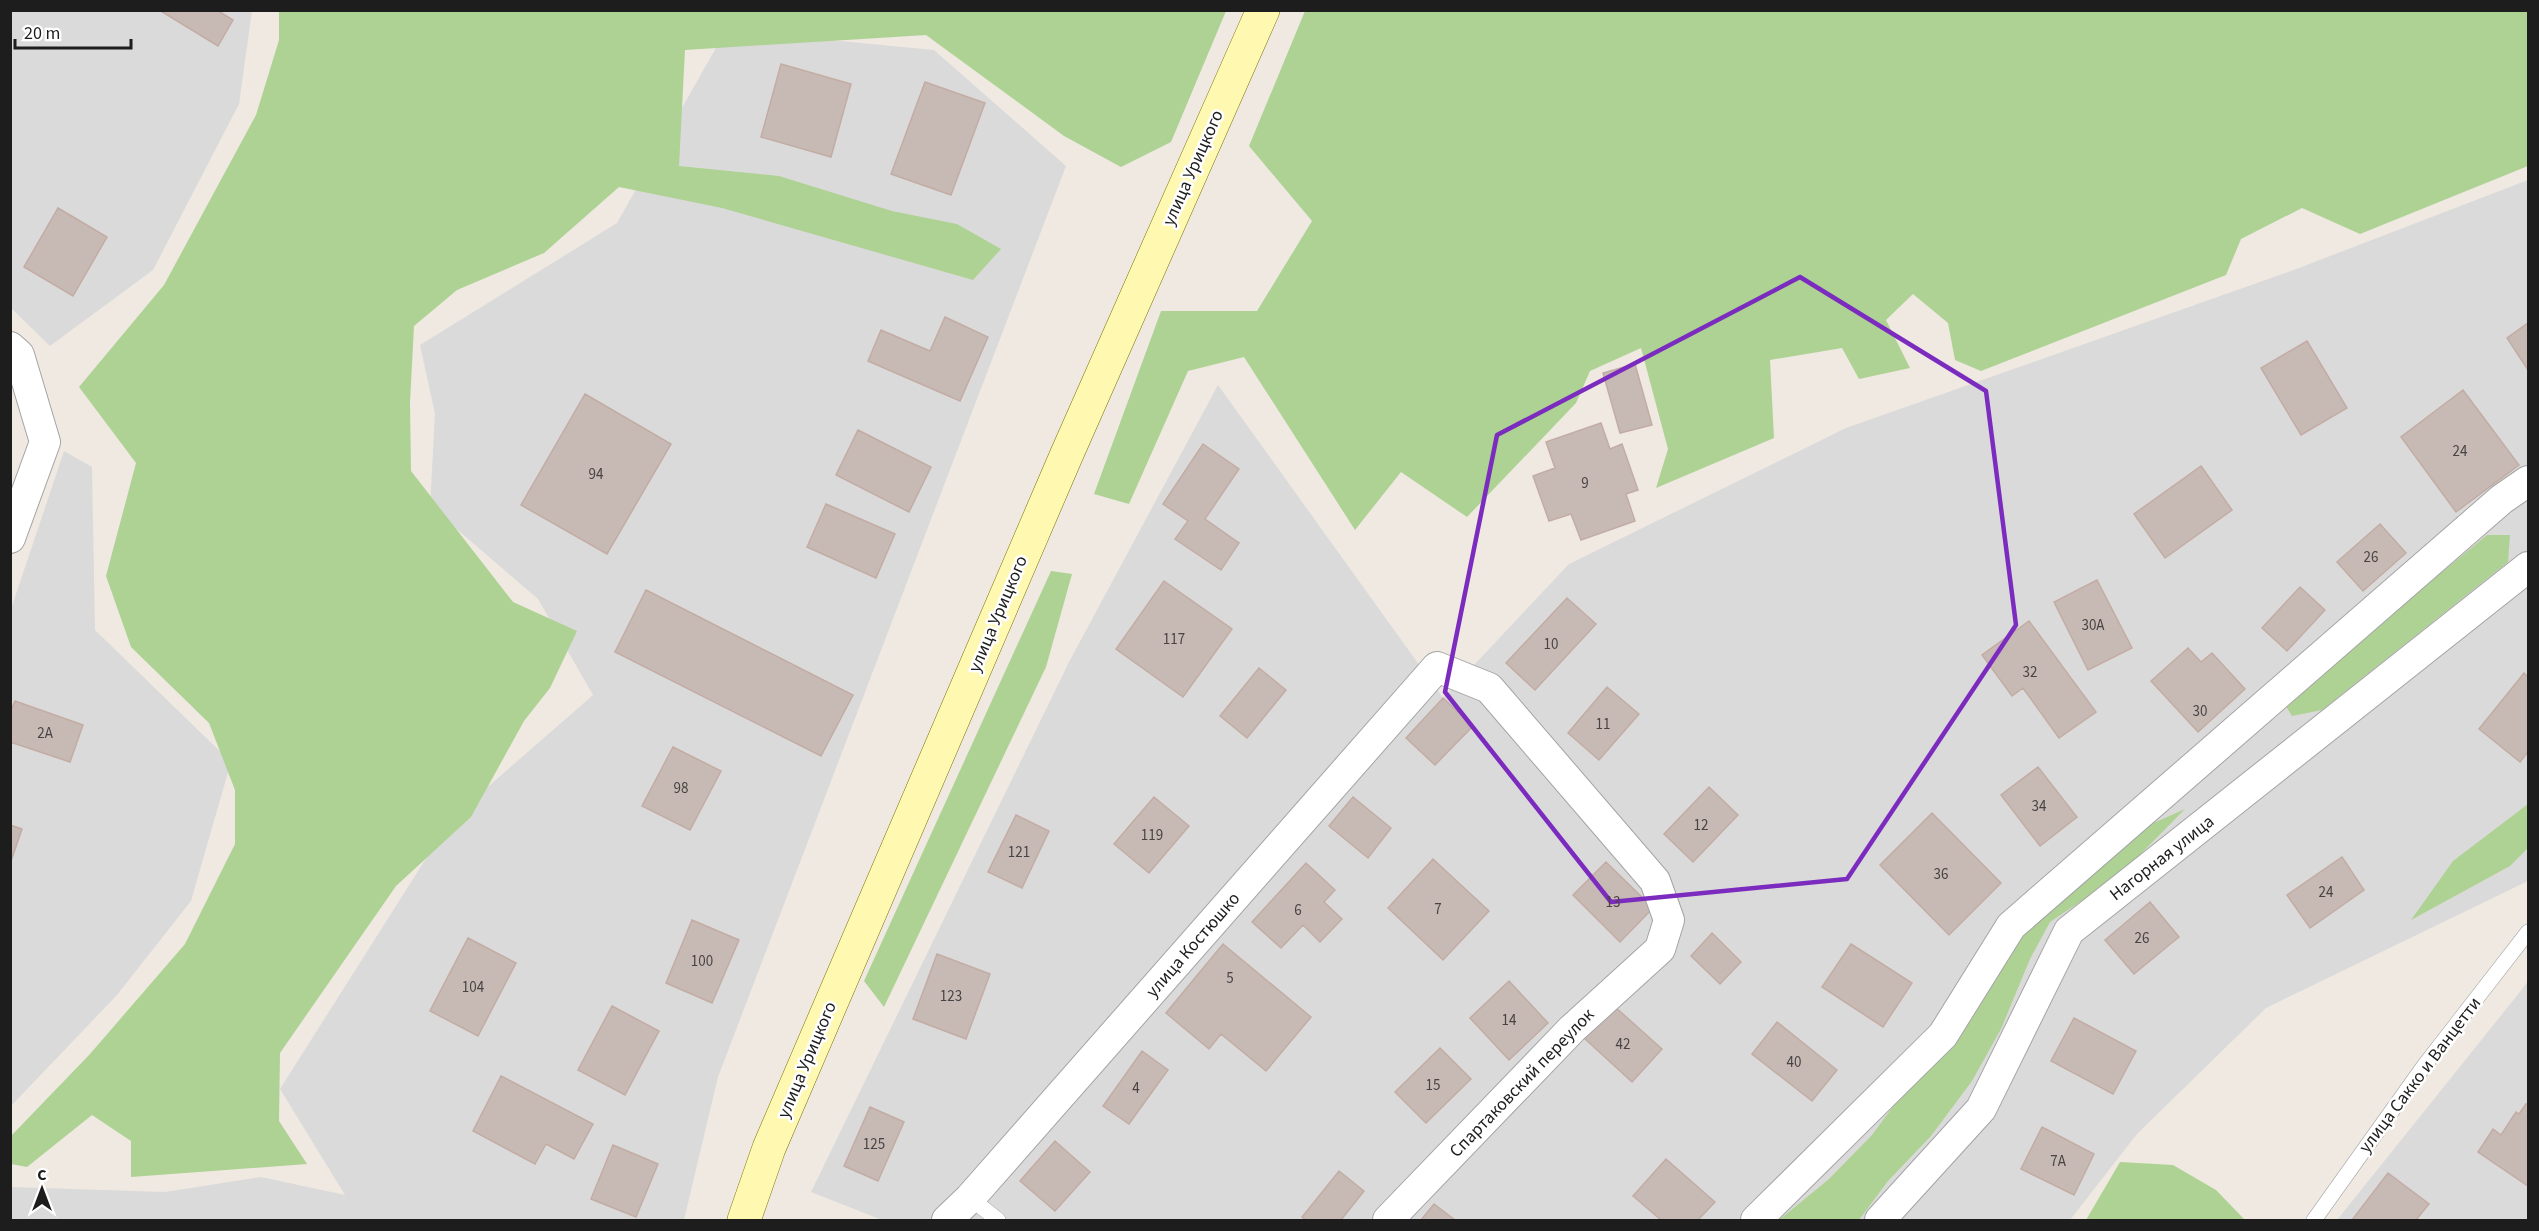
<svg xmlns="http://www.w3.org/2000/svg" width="2539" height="1231" viewBox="0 0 2539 1231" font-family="'Source Sans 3',sans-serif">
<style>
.residential{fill:#dbdada}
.forest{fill:#aed293}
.building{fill:#c7bab5;stroke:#c2aca3;stroke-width:1.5}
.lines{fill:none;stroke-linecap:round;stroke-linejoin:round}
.service-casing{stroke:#a4a4a4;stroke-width:16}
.minor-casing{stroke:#a4a4a4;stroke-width:32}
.secondary-casing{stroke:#787400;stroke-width:34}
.service{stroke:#fff;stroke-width:15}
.minor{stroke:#fff;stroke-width:30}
.secondary{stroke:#fff8b0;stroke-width:33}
.marked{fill:none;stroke:#7b2cbf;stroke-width:4.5;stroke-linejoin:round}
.labels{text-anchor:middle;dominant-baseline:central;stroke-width:5;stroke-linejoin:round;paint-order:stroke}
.number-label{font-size:15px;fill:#484443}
.street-label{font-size:18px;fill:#1d1d1d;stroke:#fff}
</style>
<rect width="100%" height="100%" fill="#efe9e2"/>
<path class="residential" d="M10 11H252L239 104 153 270 50 346 11 308Z
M726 30 934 50 1066 166 718 1077 684 1220H11V1187L165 1192 261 1177 345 1195 280 1089 451 819 593 695 538 599 430 506 435 414 420 345 617 223Z
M2528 180V881L2266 1008 2137 1134 2070 1220H882L811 1192 1069 662 1218 385 1443 698 1569 564 1846 428 2291 271Z
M64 451 92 467 95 630 231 762 191 901 117 995 11 1106V609Z
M2528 981V1220H2337L2523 988Z"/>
<path class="forest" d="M279 11H1226L1171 142 1121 167 1064 136 926 35 685 50 679 166 779 176 892 211 957 224 1001 249 973 280 722 208 619 187 544 253 457 290 414 326 410 402 411 471 513 602 577 631 550 688 524 721 471 817 396 886 280 1053 279 1121 307 1164 131 1177V1141L92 1115 27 1167 11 1164V1136L90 1054 185 944 235 844V790L209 723 131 647 106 576 136 463 79 387 164 285 256 115 279 40Z
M1305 11H2528V166L2360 234 2302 208 2241 239 2226 275 1981 371 1955 360 1948 323 1913 294 1886 320 1910 368 1859 379 1842 348 1770 360 1774 438 1656 488 1668 449 1641 348 1590 371 1576 403 1467 517 1401 472 1355 530 1244 357 1188 371 1129 504 1094 494 1161 311H1257L1312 221 1249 146Z
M2487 535H2510L2508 562 2322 710 2292 716 2284 703Z
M1051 571 1072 574 1046 667 884 1007 864 981Z
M2528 804V848L2510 866 2411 920 2453 861Z
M2185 809 2120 875 2050 922 2030 959 2001 1029 1972 1081 1931 1136 1888 1181 1859 1220H1779L1829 1179 1872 1135 2012 945 2129 834Z
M2120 1162 2173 1165 2216 1190 2245 1220H2086Z"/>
<path class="building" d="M159 10H217L233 20 218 46Z
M781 64 851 84 831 157 761 137Z
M925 82 985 103 951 195 891 174Z
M58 208 107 237 73 296 24 267Z
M945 317 988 337 960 401 868 361 881 330 930 351Z
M2528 323V370L2507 338Z
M2307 341 2347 408 2301 435 2261 368Z
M1635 364 1652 425 1620 433 1603 373Z
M2463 390 2519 465 2456 512 2401 437Z
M585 394 671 444 607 554 521 505Z
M1601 423 1610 449 1622 444 1638 490 1626 494 1635 521 1581 540 1571 514 1549 521 1533 476 1555 468 1546 442Z
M858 430 931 467 909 512 836 475Z
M1203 444 1239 469 1205 519 1239 543 1221 570 1175 539 1188 521 1163 504Z
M2201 466 2232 510 2165 558 2134 514Z
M826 504 895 534 876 578 807 547Z
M2380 524 2406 553 2363 591 2337 562Z
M2097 580 2132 648 2088 670 2054 602Z
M1164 581 1232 629 1183 697 1116 649Z
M2300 587 2325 610 2287 651 2262 628Z
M646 590 853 695 821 756 615 652Z
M1567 598 1596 624 1535 690 1506 663Z
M2029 621 2096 712 2059 738 2023 688 2012 696 1982 655Z
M2188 648 2201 662 2212 653 2245 689 2198 732 2151 681Z
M1259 668 1286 690 1247 738 1220 716Z
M2524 673 2528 677V752L2520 762 2479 729Z
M1607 687 1639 714 1599 760 1568 733Z
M1443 698 1473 726 1435 765 1406 738Z
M15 701 83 725 70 762 10 742V713Z
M673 747 721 771 690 830 642 806Z
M2038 767 2077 817 2040 846 2001 795Z
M1709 787 1738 815 1693 862 1664 834Z
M1154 797 1189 826 1149 873 1114 844Z
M1353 797 1391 828 1368 858 1329 826Z
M1932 813 2001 883 1949 935 1880 865Z
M1016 815 1049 831 1022 888 988 872Z
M10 825 22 829 10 864Z
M2342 857 2364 890 2310 928 2287 895Z
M1433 859 1489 911 1443 960 1388 908Z
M1606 862 1653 908 1620 942 1573 895Z
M1306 863 1335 890 1324 902 1342 919 1320 942 1303 925 1281 948 1252 922Z
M2150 902 2179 937 2134 974 2105 940Z
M692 920 739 940 712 1003 666 983Z
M1712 933 1741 962 1720 984 1691 956Z
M468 938 516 963 478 1036 430 1011Z
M1223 944 1311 1017 1266 1071 1221 1034 1209 1049 1166 1013Z
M1851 944 1912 983 1883 1027 1822 987Z
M937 954 990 974 966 1039 913 1019Z
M1509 981 1548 1023 1509 1060 1470 1018Z
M612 1006 659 1031 625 1095 578 1070Z
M1614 1006 1662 1049 1632 1082 1584 1038Z
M2074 1018 2136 1051 2113 1094 2051 1061Z
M1777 1022 1837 1070 1812 1101 1752 1054Z
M1440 1048 1471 1079 1426 1123 1395 1092Z
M1142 1051 1168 1070 1129 1124 1103 1106Z
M501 1076 593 1124 574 1159 546 1144 535 1164 473 1131Z
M2526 1104 2528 1105V1186L2478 1152 2493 1129 2501 1135 2516 1112 2519 1114Z
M870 1107 904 1122 878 1181 844 1166Z
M2042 1127 2094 1154 2074 1195 2021 1169Z
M1055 1141 1090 1172 1055 1211 1020 1181Z
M613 1145 658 1164 636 1217 591 1199Z
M1666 1159 1715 1202 1698 1220H1661L1633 1196Z
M1339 1171 1364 1191 1341 1220H1306L1302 1217Z
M2388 1173 2429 1204 2416 1220H2352Z
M1434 1204 1455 1220H1421Z"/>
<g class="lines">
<g class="service-casing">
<path id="service" d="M970 1198 998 1220
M2314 1220 2424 1066 2528 932"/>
</g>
<g class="minor-casing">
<path id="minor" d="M10 347 19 355 45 442 10 538
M947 1220 970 1198 1437 667 1489 688 1655 881 1669 920 1660 949 1572 1029 1388 1220
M1756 1220 1943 1035 2011 926 2502 499 2528 481
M1880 1220 1981 1109 2069 931 2528 567"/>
</g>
<g class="secondary-casing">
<path id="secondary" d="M744 1220 769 1148 1066 456 1263 10"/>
</g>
<use href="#service" class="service"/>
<use href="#minor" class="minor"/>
<use href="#secondary" class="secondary"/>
</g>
<path class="marked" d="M1800 277 1986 391 2016 625 1847 879 1611 902 1445 692 1497 435Z"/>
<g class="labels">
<g class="number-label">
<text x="2460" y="451">24</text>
<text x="596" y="474">94</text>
<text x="1585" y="483">9</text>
<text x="2371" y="557">26</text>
<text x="2093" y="625">30А</text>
<text x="1174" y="639">117</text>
<text x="1551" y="644">10</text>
<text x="2030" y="672">32</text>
<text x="2200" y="711">30</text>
<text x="1603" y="724">11</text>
<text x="45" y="733">2А</text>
<text x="681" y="788">98</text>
<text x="2039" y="806">34</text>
<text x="1701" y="825">12</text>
<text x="1152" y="835">119</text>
<text x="1019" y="852">121</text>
<text x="1941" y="874">36</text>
<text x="2326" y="892">24</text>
<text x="1613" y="902">13</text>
<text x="1438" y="909">7</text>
<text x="1298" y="910">6</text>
<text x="2142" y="938">26</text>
<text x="702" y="961">100</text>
<text x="1230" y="978">5</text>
<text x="473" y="987">104</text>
<text x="951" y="996">123</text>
<text x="1509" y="1020">14</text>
<text x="1623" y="1044">42</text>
<text x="1794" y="1062">40</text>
<text x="1433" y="1085">15</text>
<text x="1136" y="1088">4</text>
<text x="874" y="1144">125</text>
<text x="2058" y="1161">7А</text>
</g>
<g class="street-label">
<text transform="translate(1193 168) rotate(-66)">улица Урицкого</text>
<text transform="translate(998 614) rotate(-67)">улица Урицкого</text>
<text transform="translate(2162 858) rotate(-38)">Нагорная улица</text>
<text transform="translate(1193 945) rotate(-49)">улица Костюшко</text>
<text transform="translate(807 1060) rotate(-67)">улица Урицкого</text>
<text transform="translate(2420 1075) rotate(-53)">улица Сакко и Ванцетти</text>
<text transform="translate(1522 1083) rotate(-46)">Спартаковский переулок</text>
</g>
</g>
<rect width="2539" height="1231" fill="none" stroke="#1d1d1d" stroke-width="24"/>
<g transform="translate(42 1189)" stroke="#ffffff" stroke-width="4.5" paint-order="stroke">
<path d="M0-4.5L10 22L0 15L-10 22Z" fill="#1d1d1d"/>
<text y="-9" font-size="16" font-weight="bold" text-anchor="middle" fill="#1d1d1d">С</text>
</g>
<path d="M15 39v9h116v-9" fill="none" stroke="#1d1d1d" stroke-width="3"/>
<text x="24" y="39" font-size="18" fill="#1d1d1d" stroke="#ffffff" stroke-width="4.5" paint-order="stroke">20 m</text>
</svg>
